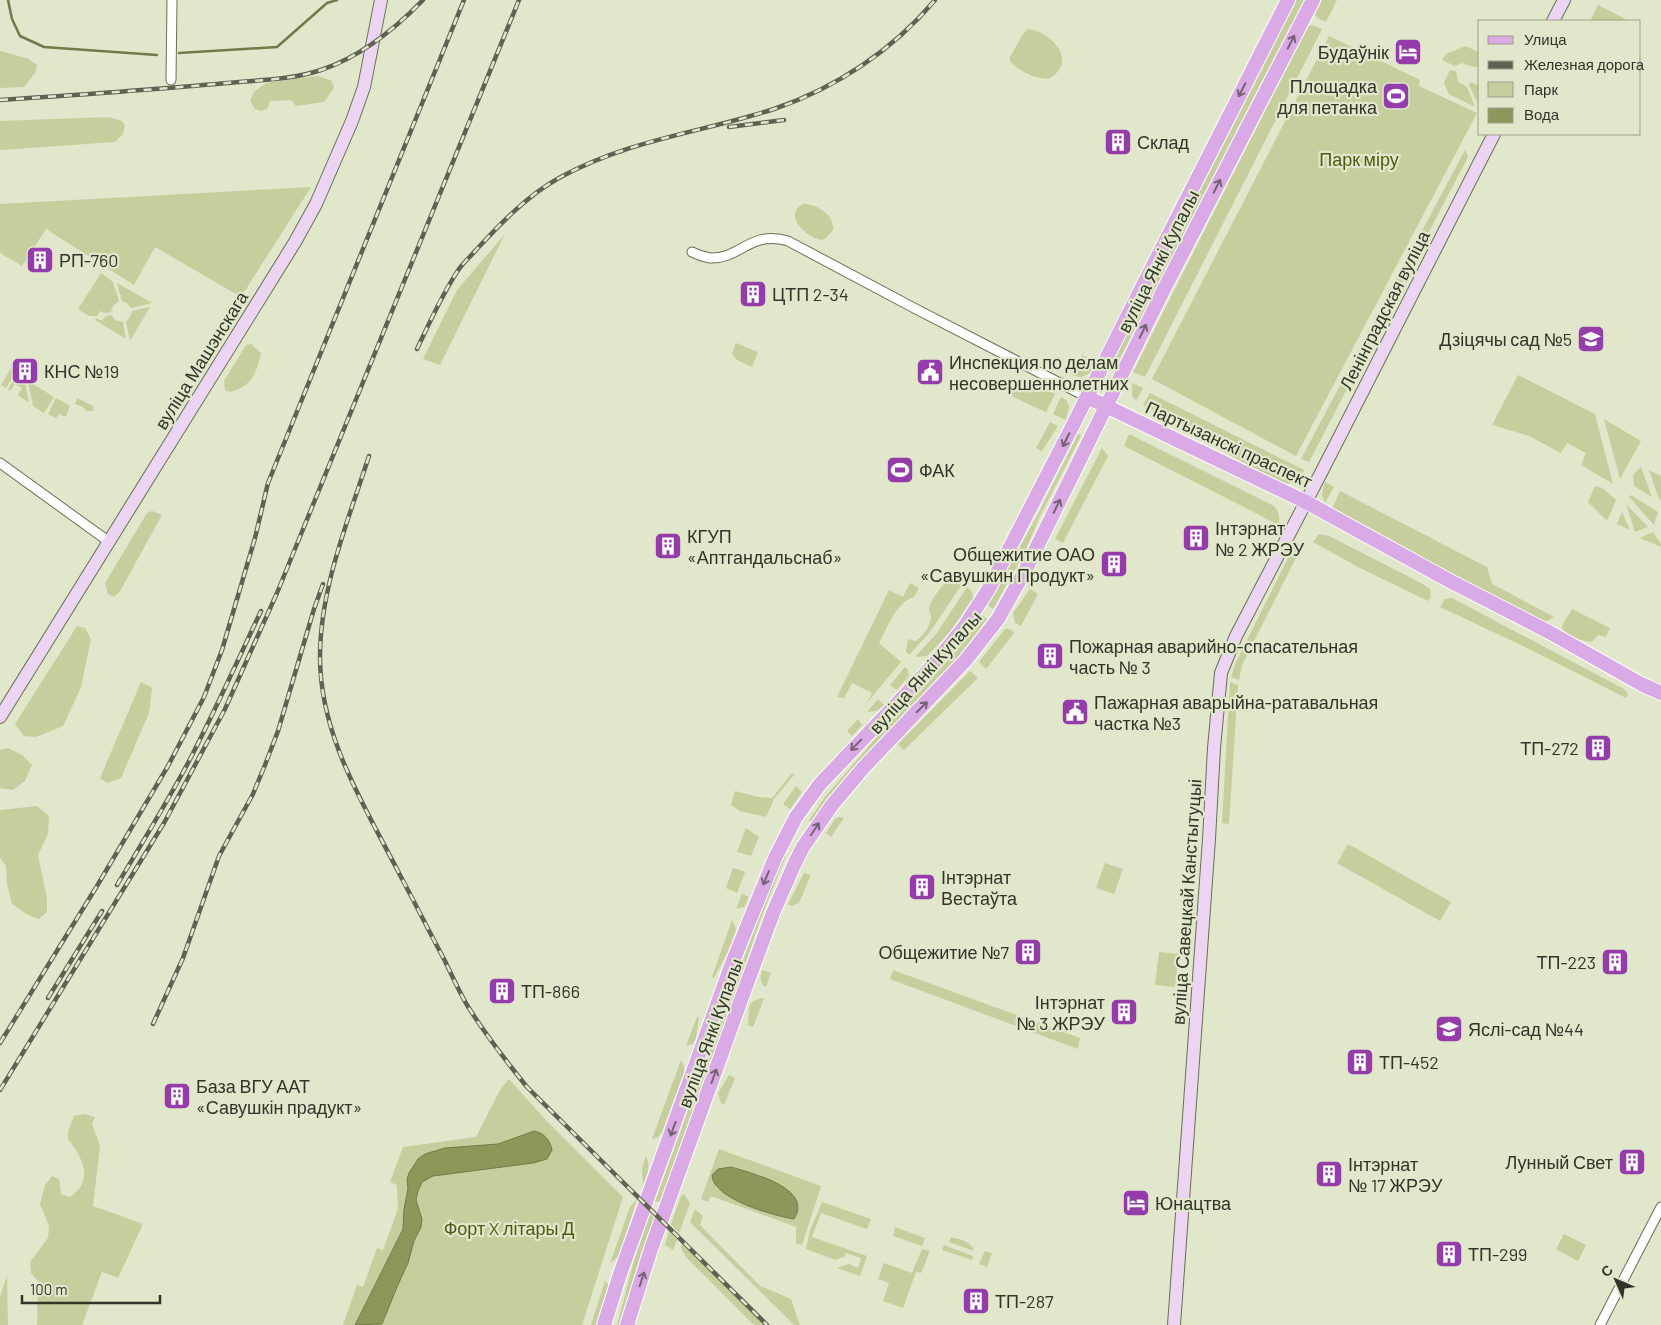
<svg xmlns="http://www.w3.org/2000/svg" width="1661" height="1325" viewBox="0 0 1661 1325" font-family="Barlow,sans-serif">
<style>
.green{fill:#c5ce9c;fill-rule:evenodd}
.water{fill:#8d975a;stroke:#72794b}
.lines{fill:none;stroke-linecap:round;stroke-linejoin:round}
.stream{stroke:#72794b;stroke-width:2.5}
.street-casing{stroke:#6a6f55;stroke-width:11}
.secondary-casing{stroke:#6a6f55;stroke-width:14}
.primary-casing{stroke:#fff;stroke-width:16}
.street{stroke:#fff;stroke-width:9}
.secondary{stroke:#ecd5f2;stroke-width:12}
.primary{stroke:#d9aae5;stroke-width:14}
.rail-casing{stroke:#5f6252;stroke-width:4.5}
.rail{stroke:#e1e7ca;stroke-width:2.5;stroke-dasharray:8;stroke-linecap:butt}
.oneway{stroke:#756374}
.labels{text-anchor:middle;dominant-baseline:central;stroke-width:4.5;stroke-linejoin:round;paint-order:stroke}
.poi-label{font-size:18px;fill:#323429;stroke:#e1e7ca;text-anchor:start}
.park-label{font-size:18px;fill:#515a13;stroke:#e1e7ca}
.street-label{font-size:18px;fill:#323429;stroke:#e1e7ca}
</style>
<rect width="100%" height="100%" fill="#e1e7ca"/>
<path class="green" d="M1296 0H1304L1117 364 1110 361Z
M1322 0H1337L1326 22 1317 18 1315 14Z
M1598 5 1629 21H1590Z
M1312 25 1322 29 1145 377 1133 372 1308 26Z
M1028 29C1052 32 1078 61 1050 78 1039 81 1016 70 1010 61V57L1023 34Z
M1329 36 1420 80 1419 86 1477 113 1296 456 1152 379Z
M1466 46 1480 53V66L1474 67 1461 63 1455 66 1442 60 1446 54Z
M0 51 29 59 37 65 35 73 24 87 0 88Z
M1450 70 1456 71 1458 82 1467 87 1475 107 1449 94 1444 83Z
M318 76 332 81 334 88 324 102 296 106 291 100 270 101 268 108 261 111 255 109 250 101 254 92 266 83Z
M1470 82 1480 86 1479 106 1469 85Z
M109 117 122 121 125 126 123 134 115 142 0 150V121Z
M1465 150 1468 157 1309 462 1301 459Z
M311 187 241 297 155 247 134 285 46 229 22 266 0 253V204Z
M803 204C817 204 835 215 833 230L826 238 822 240C807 238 782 216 803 204Z
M505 234 440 365 423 359 457 290Z
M101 273 113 282 119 301 113 306 111 312 105 313 100 311 97 316H89L78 309Z
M117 284V283L152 303 131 308 127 303 122 301Z
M150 307 130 341 126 322 130 317 132 311Z
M112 315 115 320 123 322 126 339 95 320 96 318 102 321 106 316Z
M736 343 758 352 752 367 737 360 732 354Z
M251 344 261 353C256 375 252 385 230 392L225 390 224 381 246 345Z
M1082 355 1097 363C1091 373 1085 380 1072 375Z
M14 363 20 366 6 388 1 385Z
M1518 375 1595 414 1613 484 1581 465 1586 453 1567 443 1561 453 1529 436 1492 425Z
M15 378 25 383 29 403 18 395 22 388 15 384 10 391 8 389Z
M1021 378H1025L1055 394 1046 412 1009 395 1017 380Z
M28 381 54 397 44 413 33 406Z
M1132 383 1143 388 1136 401 1132 395Z
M1150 393 1304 470C1300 480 1294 484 1283 484L1224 452 1200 435 1143 405Z
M1061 397 1066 400 1069 406 1066 420 1053 414Z
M56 398 70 406 66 416H62L60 413 56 418 48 414Z
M77 398 93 406V411H86L83 407 75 404Z
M1604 419 1641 441 1620 479Z
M1050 422 1058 426 1042 451 1036 448Z
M1078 434 1081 436 1039 518 1025 552 993 609 988 605 1039 512Z
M1129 434 1274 506C1279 511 1280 518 1279 525L1124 446Z
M1102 448 1108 456 1063 543 1055 539Z
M1641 467 1652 497 1634 486 1633 475Z
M1649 470 1661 476V500L1659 499Z
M1325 482 1334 487 1325 503C1321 496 1322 491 1325 482Z
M1595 486 1604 489 1616 500 1607 521 1588 502Z
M1340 491 1487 567 1492 584 1554 617 1544 623 1331 511Z
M1631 495 1658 512 1654 525 1629 497Z
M1626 504 1648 527 1635 532Z
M152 511 162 515 120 591 114 597 108 594 105 583 147 513Z
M1622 512 1630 530 1617 524Z
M1653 532 1661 544V547L1640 538Z
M1319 534 1329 536 1421 583 1430 589 1431 597 1428 601 1358 567 1313 542Z
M1296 542 1302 546 1242 665 1239 680 1231 677 1236 662Z
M946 582 962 584 930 632 909 655 906 651 908 639 916 641C924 635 930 627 931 617 931 614 929 612 929 609 930 601 941 587 946 582Z
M910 583 919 588 914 597C896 602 887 628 879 643L901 662 866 704 872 693 852 683 844 698 837 697 889 590 903 597Z
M967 587 972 592 973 598 950 632 927 656 915 657 937 633Z
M1030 589 1038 594 1021 626 1015 623 1013 613Z
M1452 598 1624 689 1628 694 1626 698 1523 646 1440 607 1445 599Z
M1572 609 1610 628 1606 637 1598 635 1592 642C1581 640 1570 639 1562 629V626Z
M982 615 987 619C937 694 861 747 811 822L809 820 825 797 895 716 958 649Z
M77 626 85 628 91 639 81 687 63 726 36 737 24 736 15 724Z
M1005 629H1010L1014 633 986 669 979 662Z
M905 667 908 670 909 676 897 690 890 685Z
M970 671 978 678 904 750 898 744Z
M141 682 152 688 149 713 121 778 107 783 100 778Z
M1230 682 1238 685 1229 824 1222 823Z
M878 699 884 705 877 711 867 712Z
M858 719 862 725 852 736 847 731Z
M8 748 22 755 32 765 25 781 13 790 0 788V750Z
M792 773 795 774 774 799 766 817 740 811 731 805 735 791 758 797 772 798Z
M796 786 802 792 790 809 783 804Z
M37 806 49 816 48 834 38 855 47 898V912L39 919 28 915 12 904 7 884 6 866 0 858V810Z
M839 817 844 818 831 837 826 833 835 819Z
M746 828 759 837 751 856 737 852Z
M1348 844 1451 902 1440 921 1337 863Z
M784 855 786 856C768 899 751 942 739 987L661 1203 655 1201 757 922Z
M1105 863 1123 869 1114 894 1096 888Z
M733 868 745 872 737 893 726 888Z
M804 873 811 875 799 903 792 906 788 904Z
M742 894 749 897 744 907 736 909Z
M732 920 736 929C731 946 723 962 714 978L712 977Z
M1159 952 1179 954 1175 987 1155 985Z
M762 970 771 973 766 987C759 983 760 977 762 970Z
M893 970 1080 1038 1078 1049 890 979Z
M761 998H764L753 1027 748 1025 749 1008 752 1002Z
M697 1017 699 1018 696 1038 693 1044 686 1046Z
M681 1060 684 1066V1072L662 1132 658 1137 652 1139Z
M729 1075 735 1078 724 1105 721 1103 718 1093Z
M509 1079 543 1117 623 1197 582 1325H343L357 1285 363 1287 377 1248 383 1250 398 1209 397 1185 390 1182 403 1147 476 1137 501 1088Z
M84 1114 95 1117 92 1124 100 1146 93 1206 143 1224 118 1278 102 1272 82 1325H37L38 1281 31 1273 30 1262 48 1238 49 1226 40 1204 45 1185 52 1176 59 1179 61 1194 70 1197C95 1180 82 1157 68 1139V1131L74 1116Z
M719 1149 821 1186 802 1245 796 1244V1227L711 1196 708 1202 701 1199ZM731 1167 761 1175 758 1210 731 1197 716 1188 718 1169Z
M646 1156C651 1167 647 1175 643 1186L642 1168Z
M684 1194 690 1203 679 1233 671 1224 681 1196Z
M637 1199 619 1256 610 1263 630 1207Z
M822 1202 871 1219 867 1229 821 1213 812 1237 867 1256 860 1276 837 1268 849 1264 858 1268 861 1258 846 1253 844 1257 835 1260 806 1249 810 1230Z
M695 1209 703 1216 700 1225 760 1286 791 1299 800 1325H794L690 1222Z
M650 1214 655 1219 620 1325H617L633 1264Z
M895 1227 925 1238 922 1246 893 1236Z
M669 1231 677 1240 673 1250 665 1245Z
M1564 1234 1586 1245 1578 1261 1556 1249Z
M951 1237C960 1240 970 1240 974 1251L949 1242Z
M682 1243 764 1325H754L686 1257 681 1248Z
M944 1245 973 1256 972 1260 942 1250Z
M922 1249 930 1251 921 1273 916 1272 903 1308 883 1301 889 1283 878 1279 884 1263 912 1273Z
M985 1251 992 1253 987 1267 979 1264Z
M7 1275 8 1325H0V1297Z
M605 1281 609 1285 597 1325H591Z"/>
<path class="water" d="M534 1131C544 1133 550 1140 552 1150L547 1159 533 1163 433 1176 422 1182 418 1191 416 1200 422 1219 421 1227 414 1241 408 1263 397 1287 382 1324 355 1325 403 1229 404 1209 408 1189 407 1179 409 1173 418 1159 425 1154 445 1148 498 1144Z
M731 1167C751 1173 814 1188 794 1219 775 1216 712 1199 712 1175L718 1169Z"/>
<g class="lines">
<path class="stream" d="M8 0 12 19 20 36 44 47 157 55
M179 53 277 47 327 3 337 0"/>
<g class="street-casing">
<path id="street" d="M171 80 172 0
M692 252C698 255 704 257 710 258 741 259 750 230 788 241L914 308 1087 397
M0 463 108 541
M1600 1325 1661 1207"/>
</g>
<g class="secondary-casing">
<path id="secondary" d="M1553 21 1564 0
M0 717 295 242 316 204 352 121 364 87 381 0
M1174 1325 1209 839 1214 748 1221 673 1236 636 1321 473 1494 134"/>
</g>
<g class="primary-casing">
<path id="primary" d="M1087 397 1306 502 1448 580 1549 632 1641 684 1661 693
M604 1325 620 1274 731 966 775 858 796 817 820 784 924 675 948 647 964 627 988 590 1072 427 1131 309 1288 0
M627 1325 651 1249 746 986 773 913 794 865 803 847 832 805 864 767 965 661 998 619 1027 567 1162 293 1313 0"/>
</g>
<use href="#street" class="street"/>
<use href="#secondary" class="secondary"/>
<use href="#primary" class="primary"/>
<g class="rail-casing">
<path id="rail" d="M0 100C76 95 151 90 227 83 258 80 291 80 321 70 360 57 395 29 423 0
M729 127 784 120
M417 349C430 322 442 294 459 269 464 262 471 256 477 249 501 223 528 195 559 178 630 139 700 133 774 109 836 88 893 50 935 0
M369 456C348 521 320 588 320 657 320 738 366 808 401 877 416 905 430 933 445 961 452 976 459 991 467 1005 485 1034 506 1061 527 1087L767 1325
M117 885C141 845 166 804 188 763 214 713 237 662 261 611
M48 998 102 911
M153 1024 183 958 219 856 253 794 265 765 278 731 314 609 323 584
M0 1043 97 886 168 766 204 697 222 650 255 538 268 483 464 0
M0 1090 164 823 225 709 277 593 519 0"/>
</g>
<use href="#rail" class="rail"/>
</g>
<defs><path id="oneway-shaft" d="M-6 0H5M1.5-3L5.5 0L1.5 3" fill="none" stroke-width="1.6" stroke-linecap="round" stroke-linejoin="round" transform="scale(1.25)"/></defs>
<g class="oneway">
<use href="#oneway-shaft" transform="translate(1291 42) rotate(-63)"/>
<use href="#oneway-shaft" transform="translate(1242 90) rotate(117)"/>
<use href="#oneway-shaft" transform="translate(1217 186) rotate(-63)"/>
<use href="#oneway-shaft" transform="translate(1143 331) rotate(-64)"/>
<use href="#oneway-shaft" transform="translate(1066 440) rotate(117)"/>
<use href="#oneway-shaft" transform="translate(1057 506) rotate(-64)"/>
<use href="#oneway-shaft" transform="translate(922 707) rotate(-45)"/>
<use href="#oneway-shaft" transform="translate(856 745) rotate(134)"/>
<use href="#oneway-shaft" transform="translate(815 829) rotate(-56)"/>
<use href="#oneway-shaft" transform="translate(766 878) rotate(113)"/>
<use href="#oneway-shaft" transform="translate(714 1076) rotate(-70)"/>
<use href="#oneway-shaft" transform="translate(673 1129) rotate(110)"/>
<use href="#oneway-shaft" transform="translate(642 1279) rotate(-72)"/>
</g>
<defs>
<g id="hotel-square" transform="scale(1.4375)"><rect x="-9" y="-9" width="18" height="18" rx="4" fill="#943daa" stroke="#e1e7ca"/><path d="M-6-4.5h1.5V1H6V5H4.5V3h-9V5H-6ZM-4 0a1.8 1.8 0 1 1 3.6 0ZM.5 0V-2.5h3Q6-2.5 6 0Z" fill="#fff"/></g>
<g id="stadium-square" transform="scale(1.4375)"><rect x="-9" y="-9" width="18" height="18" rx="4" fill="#943daa" stroke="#e1e7ca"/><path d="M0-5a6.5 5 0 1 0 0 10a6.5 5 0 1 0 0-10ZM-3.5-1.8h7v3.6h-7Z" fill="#fff"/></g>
<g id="building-square" transform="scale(1.4375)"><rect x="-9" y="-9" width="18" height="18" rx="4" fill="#943daa" stroke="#e1e7ca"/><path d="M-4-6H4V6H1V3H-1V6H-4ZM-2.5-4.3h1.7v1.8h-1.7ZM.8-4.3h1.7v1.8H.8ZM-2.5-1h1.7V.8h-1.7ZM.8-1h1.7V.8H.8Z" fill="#fff"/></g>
<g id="school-square" transform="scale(1.4375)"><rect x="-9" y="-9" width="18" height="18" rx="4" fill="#943daa" stroke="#e1e7ca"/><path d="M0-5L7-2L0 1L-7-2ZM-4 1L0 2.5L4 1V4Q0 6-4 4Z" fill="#fff"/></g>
<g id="civic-square" transform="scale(1.4375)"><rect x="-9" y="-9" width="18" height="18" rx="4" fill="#943daa" stroke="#e1e7ca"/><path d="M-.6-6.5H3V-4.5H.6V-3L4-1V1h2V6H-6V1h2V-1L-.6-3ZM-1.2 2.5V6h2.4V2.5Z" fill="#fff"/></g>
</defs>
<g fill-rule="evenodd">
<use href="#hotel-square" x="1408" y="52"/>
<use href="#stadium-square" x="1396" y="96"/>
<use href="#building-square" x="1118" y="142"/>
<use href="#building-square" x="40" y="260"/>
<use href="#building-square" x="753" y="294"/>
<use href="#school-square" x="1591" y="339"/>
<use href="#building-square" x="25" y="371"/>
<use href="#civic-square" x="930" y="372"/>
<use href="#stadium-square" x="900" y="470"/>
<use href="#building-square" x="1196" y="538"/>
<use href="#building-square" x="668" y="546"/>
<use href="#building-square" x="1114" y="564"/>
<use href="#building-square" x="1050" y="656"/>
<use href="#civic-square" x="1075" y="712"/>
<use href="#building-square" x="1598" y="748"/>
<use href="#building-square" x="922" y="887"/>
<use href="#building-square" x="1028" y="952"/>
<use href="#building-square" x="1615" y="962"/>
<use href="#building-square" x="502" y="991"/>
<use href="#building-square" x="1124" y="1012"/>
<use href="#school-square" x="1449" y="1029"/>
<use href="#building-square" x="1360" y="1062"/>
<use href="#building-square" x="177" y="1096"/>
<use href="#building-square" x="1632" y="1162"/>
<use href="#building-square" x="1329" y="1174"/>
<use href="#hotel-square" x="1136" y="1203"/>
<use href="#building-square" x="1449" y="1254"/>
<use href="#building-square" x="976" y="1301"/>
</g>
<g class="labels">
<g class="poi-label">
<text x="1389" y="52" text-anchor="end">Будаўнік</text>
<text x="1377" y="86" text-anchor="end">Площадка<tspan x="1377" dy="21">для петанка</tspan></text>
<text x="1137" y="142">Склад</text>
<text x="59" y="260">РП-760</text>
<text x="772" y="294">ЦТП 2-34</text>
<text x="1572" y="339" text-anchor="end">Дзіцячы сад №5</text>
<text x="949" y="362">Инспекция по делам<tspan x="949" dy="21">несовершеннолетних</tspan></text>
<text x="44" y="371">КНС №19</text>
<text x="919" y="470">ФАК</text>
<text x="1215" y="528">Інтэрнат<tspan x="1215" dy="21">№ 2 ЖРЭУ</tspan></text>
<text x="687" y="536">КГУП<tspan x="687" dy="21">«Аптгандальснаб»</tspan></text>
<text x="1095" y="554" text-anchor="end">Общежитие ОАО<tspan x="1095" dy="21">«Савушкин Продукт»</tspan></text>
<text x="1069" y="646">Пожарная аварийно-спасательная<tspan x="1069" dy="21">часть № 3</tspan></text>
<text x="1094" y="702">Пажарная аварыйна-ратавальная<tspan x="1094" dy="21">частка №3</tspan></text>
<text x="1579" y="748" text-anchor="end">ТП-272</text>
<text x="941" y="877">Інтэрнат<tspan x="941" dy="21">Вестаўта</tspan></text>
<text x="1009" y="952" text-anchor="end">Общежитие №7</text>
<text x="1596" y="962" text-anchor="end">ТП-223</text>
<text x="521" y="991">ТП-866</text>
<text x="1105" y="1002" text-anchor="end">Інтэрнат<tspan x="1105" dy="21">№ 3 ЖРЭУ</tspan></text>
<text x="1468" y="1029">Яслі-сад №44</text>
<text x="1379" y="1062">ТП-452</text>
<text x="196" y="1086">База ВГУ ААТ<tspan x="196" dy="21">«Савушкін прадукт»</tspan></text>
<text x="1613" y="1162" text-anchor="end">Лунный Свет</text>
<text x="1348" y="1164">Інтэрнат<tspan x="1348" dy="21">№ 17 ЖРЭУ</tspan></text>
<text x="1155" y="1203">Юнацтва</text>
<text x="1468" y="1254">ТП-299</text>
<text x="995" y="1301">ТП-287</text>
</g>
<g class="park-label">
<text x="1359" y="159">Парк міру</text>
<text x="509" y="1228">Форт X літары Д</text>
</g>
<g class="street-label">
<text transform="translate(1158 261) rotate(-63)">вуліца Янкі Купалы</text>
<text transform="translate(1384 310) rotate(-63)">Ленінградская вуліца</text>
<text transform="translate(201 360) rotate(-58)">вуліца Машэнскага</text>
<text transform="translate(1229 444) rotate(25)">Партызанскі праспект</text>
<text transform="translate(925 672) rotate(-48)">вуліца Янкі Купалы</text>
<text transform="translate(1186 902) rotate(-86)">вуліца Савецкай Канстытуцыі</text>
<text transform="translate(710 1033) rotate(-70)">вуліца Янкі Купалы</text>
</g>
</g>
<rect x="1478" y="20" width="162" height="115" fill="#e1e7ca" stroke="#9b9f8a"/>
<rect x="1488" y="36" width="25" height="8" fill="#d9aae5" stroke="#9b9f8a"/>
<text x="1524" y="45" font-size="15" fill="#323429">Улица</text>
<rect x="1488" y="61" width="25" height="8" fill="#5f6252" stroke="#9b9f8a"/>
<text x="1524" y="70" font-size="15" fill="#323429">Железная дорога</text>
<rect x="1488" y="82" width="25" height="15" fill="#c5ce9c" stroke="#9b9f8a"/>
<text x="1524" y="95" font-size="15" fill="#323429">Парк</text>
<rect x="1488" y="108" width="25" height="15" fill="#8d975a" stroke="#9b9f8a"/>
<text x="1524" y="120" font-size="15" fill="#323429">Вода</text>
<g transform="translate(1616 1280) rotate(315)" stroke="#e1e7ca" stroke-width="4" paint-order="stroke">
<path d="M0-4L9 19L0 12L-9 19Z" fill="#323429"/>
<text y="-8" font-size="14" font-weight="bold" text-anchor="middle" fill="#323429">С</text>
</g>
<path d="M22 1295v8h138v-8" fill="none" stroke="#323429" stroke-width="2.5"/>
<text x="30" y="1295" font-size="15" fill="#323429" stroke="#e1e7ca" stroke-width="4" paint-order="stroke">100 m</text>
</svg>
